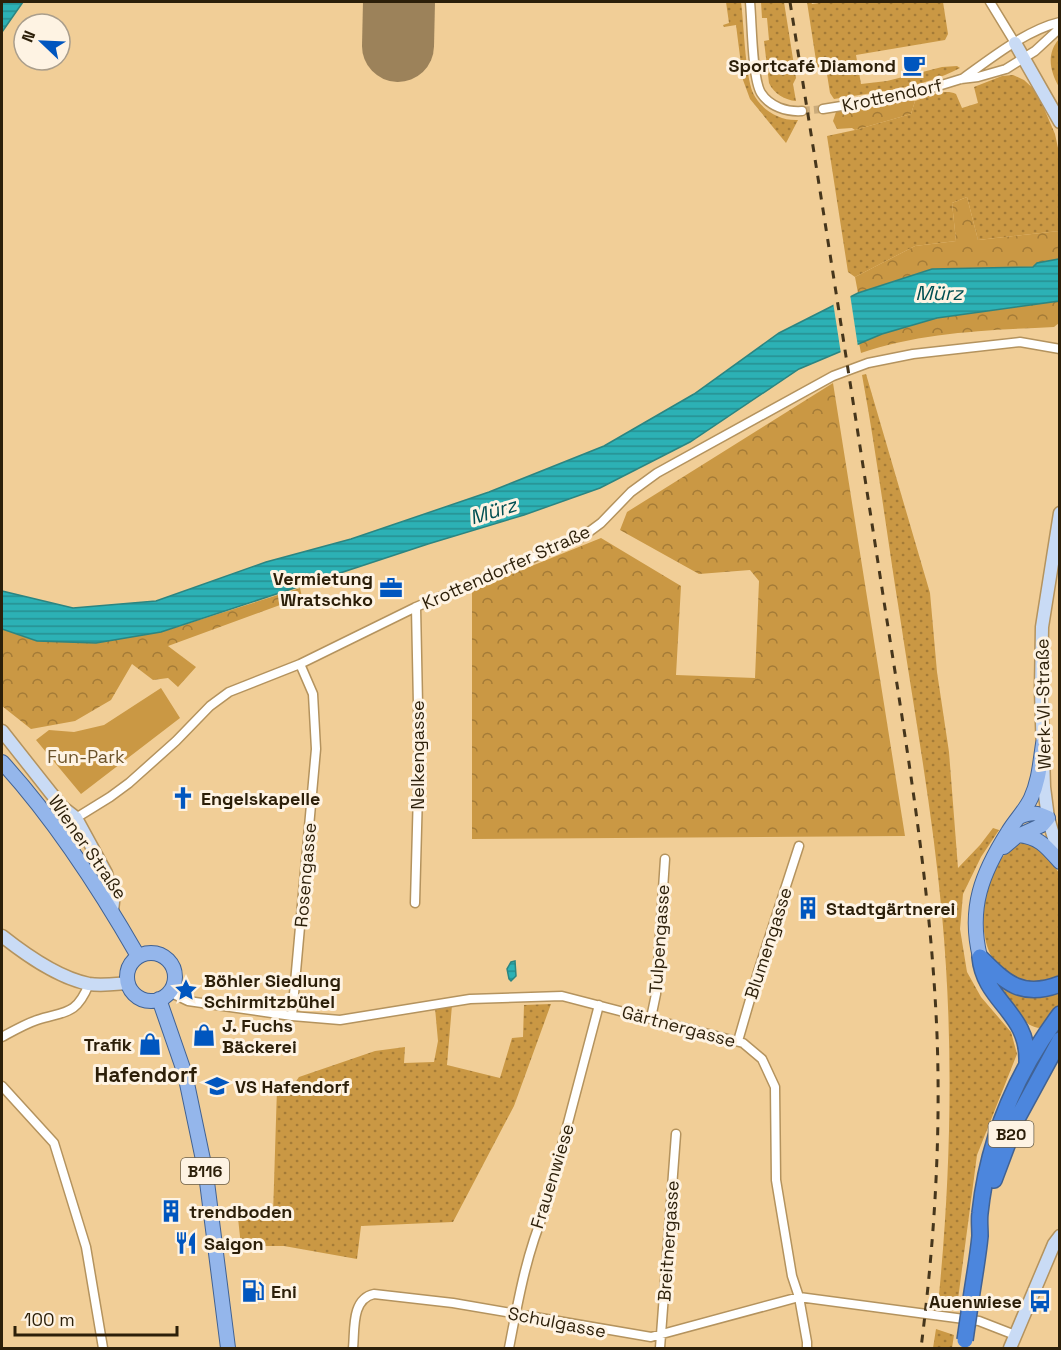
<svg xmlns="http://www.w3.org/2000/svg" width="1061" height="1350" viewBox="0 0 1061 1350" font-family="'Space Grotesk',sans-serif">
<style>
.grass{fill:url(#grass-dots)}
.forest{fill:url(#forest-crowns)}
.park{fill:#ca9844}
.water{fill:url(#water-rules);stroke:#2c8581;stroke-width:1.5}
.pier{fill:#f1ce97}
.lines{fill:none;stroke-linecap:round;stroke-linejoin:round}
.runway{stroke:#9c825a;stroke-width:72}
.street-tunnel{stroke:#caab7b;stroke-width:8;stroke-dasharray:8 4;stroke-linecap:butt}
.street-casing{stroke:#b4935e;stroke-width:11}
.secondary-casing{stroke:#b4935e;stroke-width:15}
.primary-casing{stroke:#416293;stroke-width:16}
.highway-casing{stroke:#416293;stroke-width:18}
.street{stroke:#fff;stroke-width:8}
.secondary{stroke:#c9dbf5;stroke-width:12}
.primary{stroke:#94b6eb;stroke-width:14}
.highway{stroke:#4c86dd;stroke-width:15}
.rail{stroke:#46361c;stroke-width:3;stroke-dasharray:8 8;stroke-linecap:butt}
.highway-bridge-casing{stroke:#416293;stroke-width:18;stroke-linecap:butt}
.highway-bridge{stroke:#4c86dd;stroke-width:15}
.labels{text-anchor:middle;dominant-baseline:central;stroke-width:6;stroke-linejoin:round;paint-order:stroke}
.shield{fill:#fef3e3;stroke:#6b5f4a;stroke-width:1.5}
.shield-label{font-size:16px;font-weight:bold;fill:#2c1f09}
.poi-label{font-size:18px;font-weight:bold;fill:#2c1f09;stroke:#fef3e3;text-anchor:start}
.street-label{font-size:18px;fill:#2c1f09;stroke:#fef3e3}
.park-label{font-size:18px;fill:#6b5229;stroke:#fef3e3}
.water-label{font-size:20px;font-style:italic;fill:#004f52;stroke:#fef3e3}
.quarter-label{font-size:21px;font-weight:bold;fill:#2c1f09;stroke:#fef3e3}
</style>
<defs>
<pattern id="grass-dots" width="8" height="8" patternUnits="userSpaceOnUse" patternTransform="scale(1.5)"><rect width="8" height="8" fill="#ca9844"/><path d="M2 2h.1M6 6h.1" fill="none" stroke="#a47b37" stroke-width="1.8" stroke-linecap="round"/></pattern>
<pattern id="forest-crowns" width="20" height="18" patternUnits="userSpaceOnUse" patternTransform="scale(1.5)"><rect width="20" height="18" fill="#ca9844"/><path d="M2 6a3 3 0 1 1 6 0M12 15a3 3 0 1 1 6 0" fill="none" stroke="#a47b37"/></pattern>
<pattern id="water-rules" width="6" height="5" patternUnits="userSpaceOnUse" patternTransform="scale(1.5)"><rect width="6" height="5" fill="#2cb1b5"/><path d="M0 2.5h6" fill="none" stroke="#268f91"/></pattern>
</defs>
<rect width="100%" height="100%" fill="#f1ce97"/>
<path class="grass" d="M726 2H741C744 24 745 74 753 93 761 110 780 121 798 120L786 143 750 99 743 80 736 25 724 27 723 25 729 23Z
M761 2H784L796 78 793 84 796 101C785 100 774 94 769 83L764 41 769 40 767 18H762Z
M807 2H811L812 4 819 3V2H943L948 34 945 40 856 55 861 84 887 81 942 67 957 66 960 68C923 88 876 92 834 99L830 93 826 68 817 67Z
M1059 39V87C1050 71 1046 54 1059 39Z
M1013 75 1024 80 1037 92 1055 134 1059 153V231L978 240 967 197 952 203 956 241 915 246 855 277 848 272 827 136 855 130 911 114 915 101C927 97 944 88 956 94L962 108 978 103 974 87 1002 76Z
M866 374 930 593 937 672 949 752 958 868 980 845 993 828 999 830 981 857 963 894 960 929 967 972 981 997 1011 1032 1017 1054 977 1155 957 1307 938 1305C951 1176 954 1045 942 915 933 815 915 716 900 617 887 536 877 456 862 375Z
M1029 841 1044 851 1059 873V977C1046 980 1028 985 1014 979 964 957 979 848 1029 841Z
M993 980 1010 991H1059V1006L1041 1028C1022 1029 1003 994 993 980Z
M551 1004 514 1106 453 1222 361 1226 357 1259 284 1246H241L238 1218 273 1215 277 1088 292 1087 299 1077 375 1051 405 1047 404 1063 434 1062 438 1041 435 1008 452 1005 447 1065 500 1078 512 1038 523 1037 524 1005Z
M936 1329 954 1335 952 1348H933Z"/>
<path class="forest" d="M903 99 915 101 911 114 855 130 852 128 837 129 833 121 836 112Z
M967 197 978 240 1059 231V259L1038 263 1034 267 932 269 858 293 855 277 915 246 956 241 952 203Z
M1059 301V323L1054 327C991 330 921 332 861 353L859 343 882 334 937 318Z
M833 383 905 836 472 839V590L601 538 681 586 676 675 755 678 759 581 750 570 699 574 620 530 627 512Z
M300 588 302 597 168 646 196 667 178 687 168 678 153 680 132 664 111 700 75 721 31 729 2 706V629L37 641 161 632Z"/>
<path class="park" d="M161 688 180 718 81 794 36 740 49 730 74 732 104 725Z"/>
<path class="water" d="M2 2H23L2 32Z
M1059 259V301L937 318 882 334 799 369 690 442 600 488 524 515 428 544 161 632 96 643 37 641 2 629V591L73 608 156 601 266 562 351 539 489 492 604 446 694 394 779 333 858 293 932 269 1033 267 1037 263Z
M511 962 515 961 516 976 511 981 509 979 507 969Z"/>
<path class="pier" d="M850 294 858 347 841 354 833 302Z"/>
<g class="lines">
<path class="runway" d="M398 46 399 2"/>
<path class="street-tunnel" d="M802 111 823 109"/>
<g class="street-casing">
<path id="street" d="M750 2C752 22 752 78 761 93 770 107 787 112 802 111
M990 2 1015 43
M962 79C990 59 1026 30 1060 22
M823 109 909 95 961 79 978 77 1006 69 1035 51 1060 28
M76 818 110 797 129 783 176 741 210 706 229 692 300 664 416 607 582 537 601 523 631 492 657 473 833 376 868 363 913 354 1020 342 1060 349
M415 903 419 754 416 607
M169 992 188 1001 292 1016 340 1020 470 999 562 996 743 1043 762 1059 775 1087 776 1180 792 1276 799 1297 807 1342V1348
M292 1016 316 749 313 694 300 664
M651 1018 656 994 665 859
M2 1037C13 1031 25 1024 37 1020 65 1011 76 1016 89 984
M738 1041 758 972 799 846
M2 1086 54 1143 86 1247 103 1348
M353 1348C355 1330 351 1299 374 1294L453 1303 651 1337 799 1297 979 1321 1015 1335
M509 1348C518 1301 526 1255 545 1210L599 1005
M660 1348 676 1134"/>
</g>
<g class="secondary-casing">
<path id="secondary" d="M1015 43 1060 122
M1060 513 1042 627 1041 690 1044 787 1048 818 1060 858
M2 731 62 807 76 818 106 873 113 902 112 911
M2 936C26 955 58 978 89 984 102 986 115 984 127 983
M1010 1348 1054 1244 1060 1236"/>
</g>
<g class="primary-casing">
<path id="primary" d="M2 762C55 820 99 888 138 956
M1019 817C1031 812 1037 812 1048 818L1042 825 1020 835
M1004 847 1018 835C1039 837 1046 846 1060 862
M127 977a24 24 0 1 1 48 0a24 24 0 1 1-48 0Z
M980 957C968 908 982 873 1008 832 1015 820 1025 811 1031 798 1039 781 1040 763 1043 744
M159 999 185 1074 206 1174 228 1348"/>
</g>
<g class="highway-casing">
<path id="highway" d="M980 957C984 1002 1029 1012 1027 1062
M980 957C1005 982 1021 999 1060 984
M994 1180 1017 1119 1060 1040
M971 1299C974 1278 978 1257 980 1236 980 1228 979 1220 980 1213 988 1138 1015 1074 1060 1014"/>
</g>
<use href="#street" class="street"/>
<use href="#secondary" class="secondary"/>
<use href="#primary" class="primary"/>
<use href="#highway" class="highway"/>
<path class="rail" d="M790 2C821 195 851 388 881 582 904 732 931 883 937 1035 941 1140 934 1245 921 1348"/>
<g class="highway-bridge-casing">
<path id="highway-bridge" d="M965 1340 971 1299"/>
</g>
<use href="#highway-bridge" class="highway-bridge"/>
</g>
<defs>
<g id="cafe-bare" transform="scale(1.8)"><path d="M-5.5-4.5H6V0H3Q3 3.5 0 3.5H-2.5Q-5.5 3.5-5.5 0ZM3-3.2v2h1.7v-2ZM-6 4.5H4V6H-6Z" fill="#0056bf" stroke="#fef3e3" stroke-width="2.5" paint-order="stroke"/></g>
<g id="office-bare" transform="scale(1.8)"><path d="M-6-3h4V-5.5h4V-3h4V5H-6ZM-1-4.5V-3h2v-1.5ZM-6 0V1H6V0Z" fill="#0056bf" stroke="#fef3e3" stroke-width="2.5" paint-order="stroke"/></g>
<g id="church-bare" transform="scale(1.8)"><path d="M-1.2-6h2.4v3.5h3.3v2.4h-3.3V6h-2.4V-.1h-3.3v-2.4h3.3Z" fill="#0056bf" stroke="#fef3e3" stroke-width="2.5" paint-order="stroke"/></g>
<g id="building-bare" transform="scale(1.8)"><path d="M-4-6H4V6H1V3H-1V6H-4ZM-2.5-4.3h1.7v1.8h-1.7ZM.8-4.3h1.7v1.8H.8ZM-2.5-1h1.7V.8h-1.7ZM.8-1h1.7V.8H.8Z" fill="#0056bf" stroke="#fef3e3" stroke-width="2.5" paint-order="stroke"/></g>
<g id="sight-bare" transform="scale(1.8)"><path d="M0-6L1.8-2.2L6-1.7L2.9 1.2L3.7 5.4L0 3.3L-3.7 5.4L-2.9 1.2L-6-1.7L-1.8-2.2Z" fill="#0056bf" stroke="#fef3e3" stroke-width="2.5" paint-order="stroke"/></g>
<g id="shop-bare" transform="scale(1.8)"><path d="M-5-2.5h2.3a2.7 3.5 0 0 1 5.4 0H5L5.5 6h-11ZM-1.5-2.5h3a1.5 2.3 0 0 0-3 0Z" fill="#0056bf" stroke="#fef3e3" stroke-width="2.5" paint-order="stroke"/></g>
<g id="school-bare" transform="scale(1.8)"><path d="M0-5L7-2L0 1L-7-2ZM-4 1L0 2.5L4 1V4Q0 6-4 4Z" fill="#0056bf" stroke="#fef3e3" stroke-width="2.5" paint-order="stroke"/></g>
<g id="restaurant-bare" transform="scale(1.8)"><path d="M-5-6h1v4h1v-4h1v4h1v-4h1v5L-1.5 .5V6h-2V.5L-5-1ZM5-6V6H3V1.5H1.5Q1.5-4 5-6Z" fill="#0056bf" stroke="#fef3e3" stroke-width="2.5" paint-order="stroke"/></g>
<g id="fuel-bare" transform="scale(1.8)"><path d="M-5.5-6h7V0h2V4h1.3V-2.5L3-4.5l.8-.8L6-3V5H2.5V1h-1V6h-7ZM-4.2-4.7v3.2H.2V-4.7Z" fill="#0056bf" stroke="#fef3e3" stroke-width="2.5" paint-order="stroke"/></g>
<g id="bus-bare" transform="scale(1.8)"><path d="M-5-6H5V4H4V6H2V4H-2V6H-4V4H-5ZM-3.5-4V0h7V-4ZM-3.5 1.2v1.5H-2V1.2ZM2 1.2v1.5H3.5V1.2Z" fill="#0056bf" stroke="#fef3e3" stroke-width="2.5" paint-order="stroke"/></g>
</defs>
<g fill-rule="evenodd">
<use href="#cafe-bare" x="914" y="65"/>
<use href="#office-bare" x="391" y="588"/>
<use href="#church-bare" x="183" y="798"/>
<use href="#building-bare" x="808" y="908"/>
<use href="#sight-bare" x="186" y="990"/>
<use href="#shop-bare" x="204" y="1035"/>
<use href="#shop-bare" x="150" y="1044"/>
<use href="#school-bare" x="217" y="1086"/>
<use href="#building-bare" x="171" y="1211"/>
<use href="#restaurant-bare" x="186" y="1243"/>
<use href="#fuel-bare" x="253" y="1291"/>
<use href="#bus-bare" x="1040" y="1301"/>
</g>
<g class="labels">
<g class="shield">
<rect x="988.5" y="1121" width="45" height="26" rx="4.5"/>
<rect x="181" y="1158" width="48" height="26" rx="4.5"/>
</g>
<g class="shield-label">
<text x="1011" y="1134">B20</text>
<text x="205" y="1171">B116</text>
</g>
<g class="poi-label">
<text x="896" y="65" text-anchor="end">Sportcafé Diamond</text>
<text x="373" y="578" text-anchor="end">Vermietung<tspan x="373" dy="21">Wratschko</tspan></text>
<text x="201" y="798">Engelskapelle</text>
<text x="826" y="908">Stadtgärtnerei</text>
<text x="204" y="980">Böhler Siedlung<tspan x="204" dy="21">Schirmitzbühel</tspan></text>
<text x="222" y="1025">J. Fuchs<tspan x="222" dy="21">Bäckerei</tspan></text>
<text x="132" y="1044" text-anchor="end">Trafik</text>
<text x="235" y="1086">VS Hafendorf</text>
<text x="189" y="1211">trendboden</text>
<text x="204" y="1243">Saigon</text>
<text x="271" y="1291">Eni</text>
<text x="1022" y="1301" text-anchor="end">Auenwiese</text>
</g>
<g class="street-label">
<text transform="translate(892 95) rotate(-12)">Krottendorf</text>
<text transform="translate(506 567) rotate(-24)">Krottendorfer Straße</text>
<text transform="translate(1043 704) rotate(-91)">Werk-VI-Straße</text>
<text transform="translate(417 755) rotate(-90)">Nelkengasse</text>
<text transform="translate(88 847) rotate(55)">Wiener Straße</text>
<text transform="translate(305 875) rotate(-85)">Rosengasse</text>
<text transform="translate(659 939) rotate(-86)">Tulpengasse</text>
<text transform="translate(768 943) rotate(-72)">Blumengasse</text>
<text transform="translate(679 1026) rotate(15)">Gärtnergasse</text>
<text transform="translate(552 1176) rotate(-73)">Frauenwiese</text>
<text transform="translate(668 1241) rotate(-86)">Breitnergasse</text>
<text transform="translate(557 1322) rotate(11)">Schulgasse</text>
</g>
<g class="park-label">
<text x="86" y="756">Fun-Park</text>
</g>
<g class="water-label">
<text x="939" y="293">Mürz</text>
<text transform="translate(493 511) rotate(-17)">Mürz</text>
</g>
<g class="quarter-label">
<text x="146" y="1074">Hafendorf</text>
</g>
</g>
<rect width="1061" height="1350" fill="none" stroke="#2c1f09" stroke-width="6"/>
<g transform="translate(42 42) rotate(293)"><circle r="28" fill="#fef3e3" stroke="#aa9e8c" stroke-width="1.5"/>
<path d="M0-4.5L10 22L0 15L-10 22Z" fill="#0056bf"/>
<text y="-9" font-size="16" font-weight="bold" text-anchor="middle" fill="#2c1f09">N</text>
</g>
<path d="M15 1326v9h162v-9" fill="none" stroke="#2c1f09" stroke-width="3"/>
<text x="24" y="1326" font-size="18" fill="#2c1f09" stroke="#fef3e3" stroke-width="4.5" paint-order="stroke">100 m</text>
</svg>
